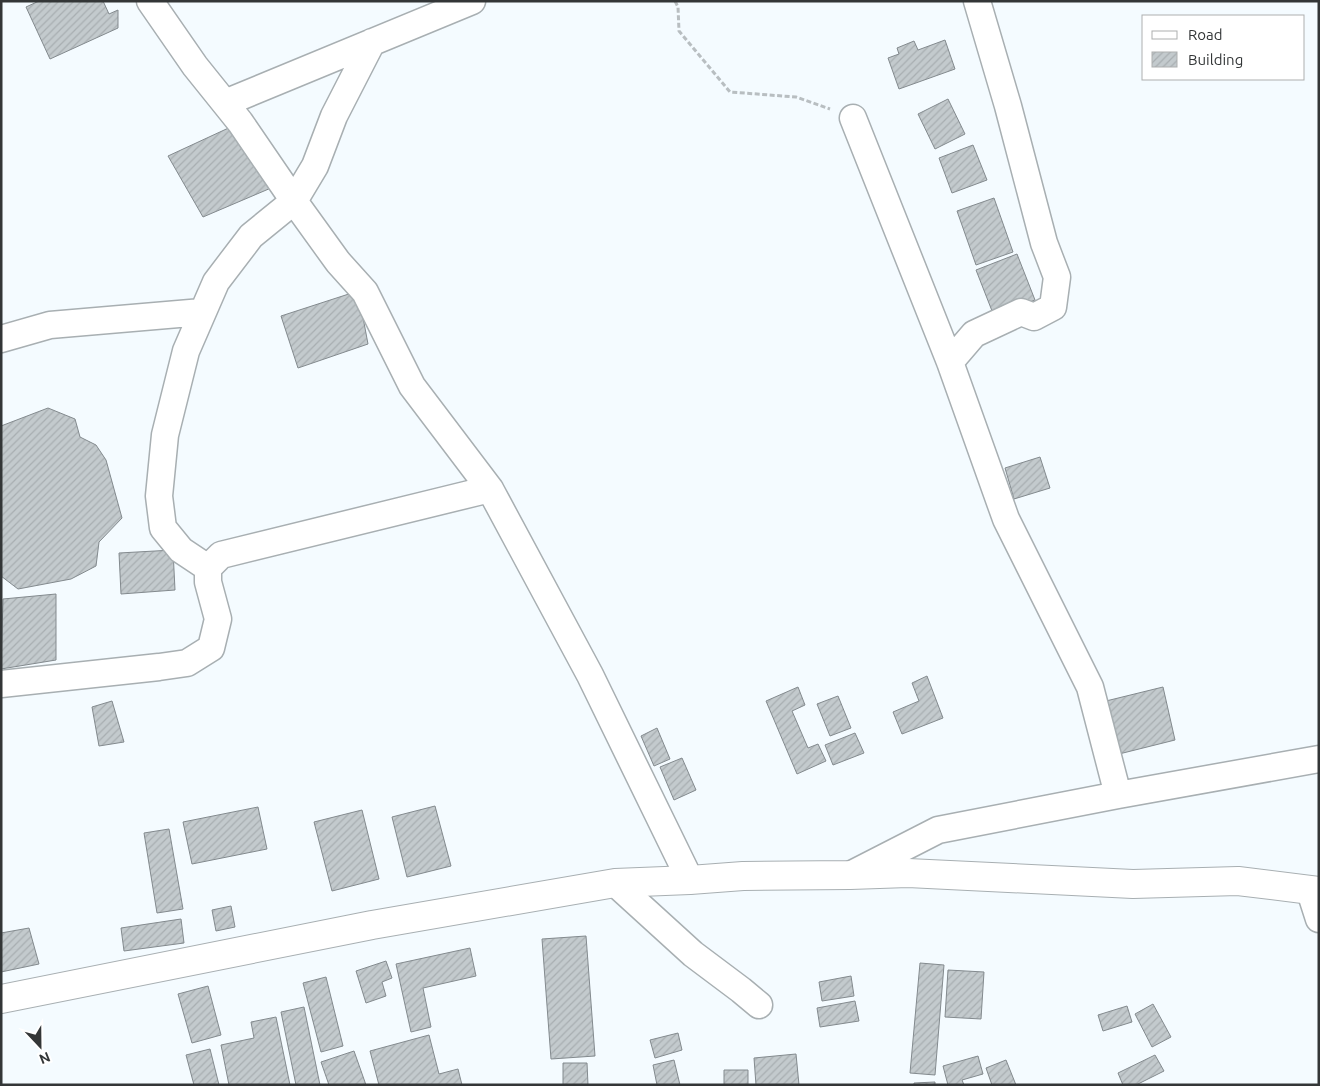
<svg xmlns="http://www.w3.org/2000/svg" width="1320" height="1086" viewBox="0 0 1320 1086" font-family="Ubuntu,sans-serif">
<style>
.building{fill:url(#building-hatch);stroke:#838a8e}
.lines{fill:none;stroke-linecap:round;stroke-linejoin:round}
.minor-casing{stroke:#a8afb2;stroke-width:29}
.tertiary-casing{stroke:#a8afb2;stroke-width:30}
.path{stroke:#b8bec1;stroke-width:3;stroke-dasharray:5 2.5;stroke-linecap:butt}
.minor{stroke:#fff;stroke-width:26}
.tertiary{stroke:#fff;stroke-width:28}
</style>
<defs>
<pattern id="building-hatch" width="6" height="6" patternUnits="userSpaceOnUse" patternTransform="scale(1.25)"><rect width="6" height="6" fill="#c3cacd"/><path d="M-1 1l2-2M0 6l6-6M5 7l2-2" fill="none" stroke="#a8aeb1"/></pattern>
</defs>
<rect width="100%" height="100%" fill="#f4fbff"/>
<path class="building" d="M39 1H103L109 14 118 10V28L50 59 26 7Z
M945 40 955 69 899 89 888 58 899 54 897 48 914 41 918 50Z
M948 99 965 134 935 149 918 114Z
M235 125 271 188 203 217 168 156Z
M973 145 987 180 952 193 939 158Z
M994 198 1013 252 976 265 957 211Z
M1017 254 1035 300 994 316 976 270Z
M358 291 368 344 298 368 281 316Z
M48 408 75 419 80 437 96 445 106 460 122 518 99 542 96 566 71 579 18 589 1 576V426Z
M1040 457 1050 488 1014 499 1005 468Z
M173 550 175 590 121 594 119 553Z
M56 594V660L1 669 3 599Z
M927 676 943 718 902 734 893 712 919 701 912 683Z
M798 687 805 705 792 711 808 748 818 744 826 761 797 774 766 701Z
M1163 687 1175 740 1119 754 1106 701Z
M838 696 851 728 830 736 817 704Z
M112 701 124 742 99 746 92 707Z
M657 728 670 759 654 766 641 736Z
M855 733 864 753 833 765 825 745Z
M682 758 696 790 674 800 660 767Z
M435 806 451 866 407 877 392 817Z
M258 807 267 849 192 864 183 822Z
M362 810 379 879 332 891 314 822Z
M169 829 183 909 157 913 144 833Z
M231 906 235 927 216 931 212 910Z
M181 919 184 943 124 951 121 928Z
M29 928 39 964 1 972V933Z
M586 936 595 1056 551 1059 542 939Z
M470 948 476 976 423 988 431 1027 411 1032 396 964Z
M386 961 392 978 382 982 386 996 366 1003 356 971Z
M920 963 944 965 935 1075 910 1073Z
M948 970 984 972 981 1019 945 1017Z
M851 976 854 996 822 1001 819 982Z
M326 977 343 1046 321 1052 303 983Z
M208 986 221 1035 192 1043 178 994Z
M855 1001 859 1021 820 1027 817 1008Z
M1153 1004 1171 1037 1152 1047 1135 1014Z
M1127 1006 1132 1022 1103 1031 1098 1015Z
M304 1007 320 1085H296L281 1012Z
M276 1017 290 1085H229L221 1045 254 1038 251 1022Z
M678 1033 682 1050 655 1058 650 1040Z
M429 1035 439 1074 458 1069 462 1085H379L370 1051Z
M210 1049 219 1085H194L186 1055Z
M354 1051 366 1085H329L321 1062Z
M796 1054 799 1085H756L754 1058Z
M1155 1055 1164 1071 1136 1085H1123L1118 1073Z
M978 1056 983 1074 962 1080 964 1085H948L943 1066Z
M674 1060 680 1085H657L653 1065Z
M1006 1060 1016 1085H992L986 1068Z
M563 1063H587L588 1085H563Z
M724 1070H748V1085H724Z
M935 1082V1085H914V1083Z"/>
<g class="lines">
<g class="minor-casing">
<path id="minor" d="M150 1 195 66 240 122 294 201 338 262 365 292 412 386 490 489 590 675 690 880
M225 103 472 1
M853 118 950 362 1006 519 1090 687 1118 795
M1 339 50 325 202 312
M950 362 974 334 1021 312 1034 317 1053 307 1057 277 1044 243 1008 106 977 1
M208 568 181 550 163 528 159 496 165 435 186 351 216 282 251 236 294 201 315 166 334 116 372 42
M1 684 159 667 187 663 211 648 218 619 208 582V568L221 555 490 489
M850 875 938 830 1118 795 1319 759
M615 883 693 954 741 990 759 1005
M1310 891 1319 919"/>
</g>
<g class="tertiary-casing">
<path id="tertiary" d="M1 999 372 925 615 883 690 880 743 876 850 875 908 873 1133 884 1238 881 1319 891"/>
</g>
<path class="path" d="M675 1 678 7 679 31 730 92 796 97 830 109"/>
<use href="#minor" class="minor"/>
<use href="#tertiary" class="tertiary"/>
</g>
<rect width="1320" height="1086" fill="none" stroke="#333637" stroke-width="5"/>
<rect x="1142" y="15" width="162" height="65" fill="#ffffff" stroke="#adafaf"/>
<rect x="1152" y="31" width="25" height="8" fill="#ffffff" stroke="#adafaf"/>
<text x="1188" y="40" font-size="15" fill="#333637">Road</text>
<rect x="1152" y="52" width="25" height="15" fill="url(#building-hatch)" stroke="#adafaf"/>
<text x="1188" y="65" font-size="15" fill="#333637">Building</text>
<g transform="translate(40 1046) rotate(158)" stroke="#ffffff" stroke-width="4" paint-order="stroke">
<path d="M0-4L9 19L0 12L-9 19Z" fill="#333637"/>
<text y="-8" font-size="14" font-weight="bold" text-anchor="middle" fill="#333637">N</text>
</g>
</svg>
